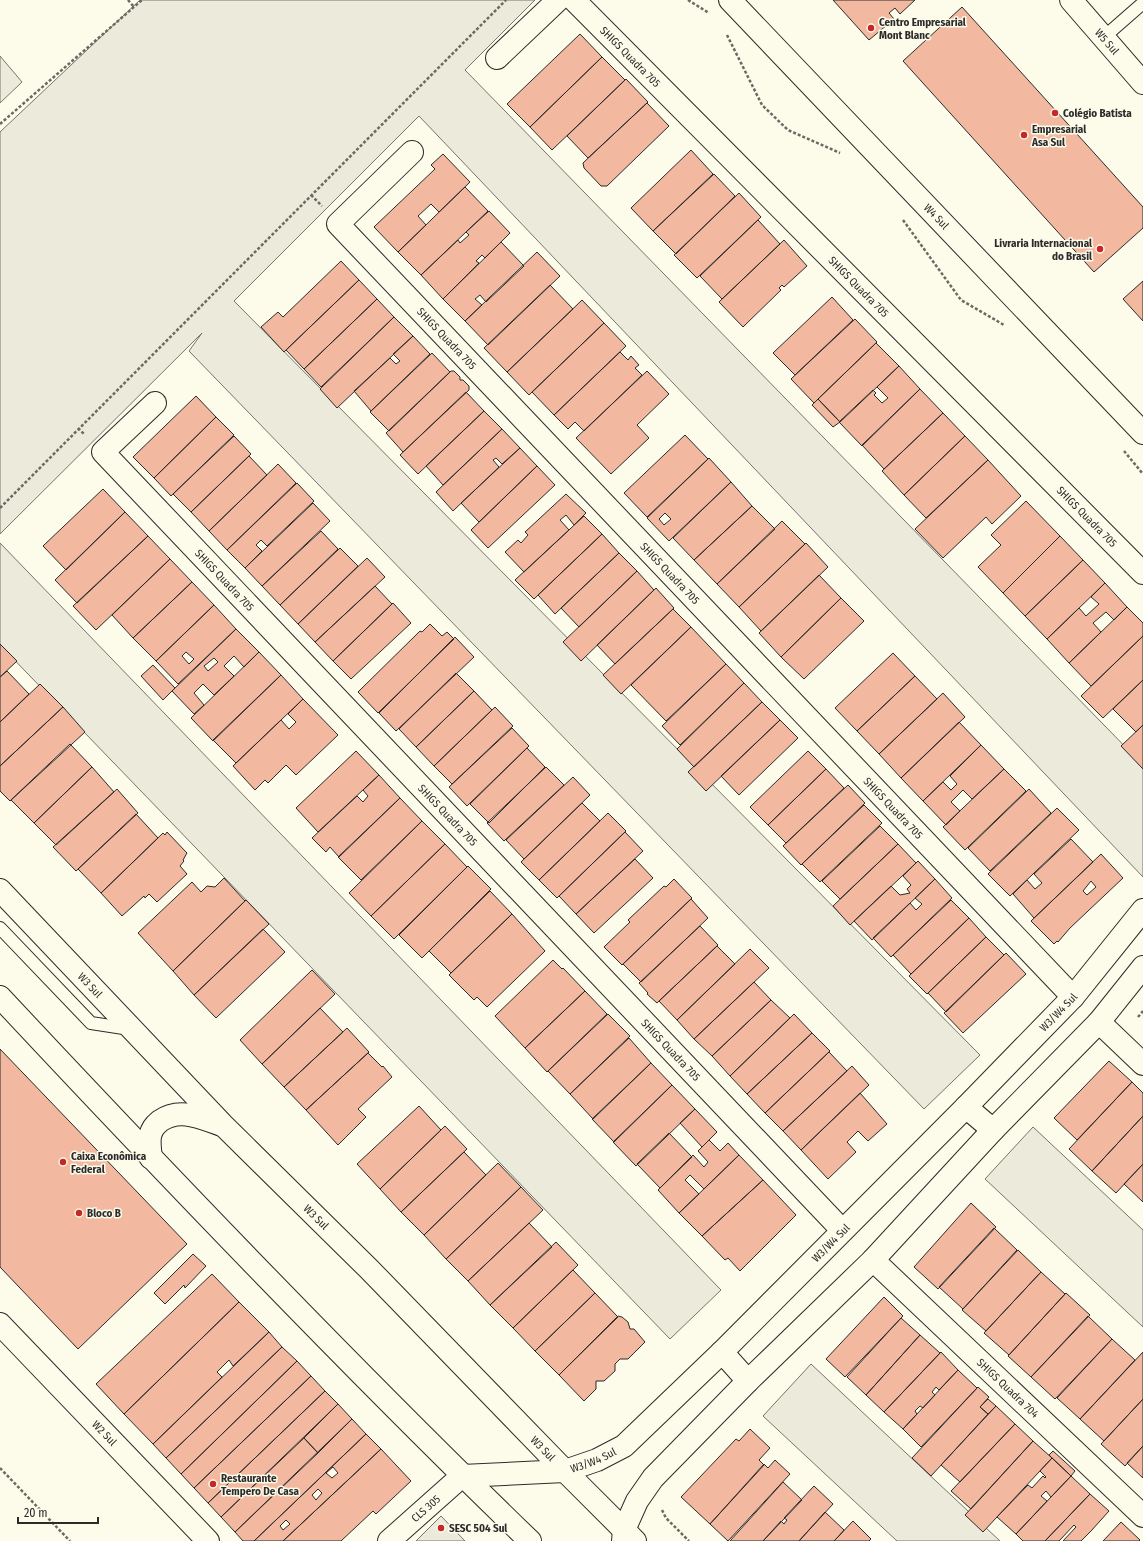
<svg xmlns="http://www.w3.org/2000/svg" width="1143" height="1541" viewBox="0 0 1143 1541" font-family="'Fira Sans Condensed',sans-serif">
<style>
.green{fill:#ecebdb;stroke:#74746e}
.building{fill:#f2b8a0;stroke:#2b2b2b;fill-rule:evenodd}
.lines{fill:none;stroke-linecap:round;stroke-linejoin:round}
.lane-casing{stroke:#2b2b2b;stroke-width:14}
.street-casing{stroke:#2b2b2b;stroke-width:24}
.secondary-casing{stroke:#2b2b2b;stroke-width:24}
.primary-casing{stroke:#2b2b2b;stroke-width:24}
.path{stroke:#6a6964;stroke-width:2.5;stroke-dasharray:3 2;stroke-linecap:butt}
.lane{stroke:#fdfbea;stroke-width:12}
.street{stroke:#fdfbea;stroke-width:22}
.secondary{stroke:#fdfbea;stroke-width:22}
.primary{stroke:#fdfbea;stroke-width:22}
.poi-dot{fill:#c62828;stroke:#fdfbea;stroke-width:1.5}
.labels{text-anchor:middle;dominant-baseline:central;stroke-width:3;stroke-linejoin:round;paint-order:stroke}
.poi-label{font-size:11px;font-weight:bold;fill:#2b2b2b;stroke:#fdfbea;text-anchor:start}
.street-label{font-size:11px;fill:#2b2b2b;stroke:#fdfbea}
</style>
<rect width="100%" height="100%" fill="#fdfbea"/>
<path class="green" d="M140 0H535L465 70 1143 765V877L419 116 234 301 980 1055 924 1109 189 351 202 333 0 534V132Z
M0 56 22 82 0 103Z
M0 543 721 1290 670 1339 0 645Z
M1033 1127 1143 1230V1327L985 1179Z
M811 1364 1000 1541H897L763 1416Z
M441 1516 465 1541H416Z"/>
<path class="building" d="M833 0H915L900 14 895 8 889 13 894 19 869 40Z
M962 7 1143 207V228L1094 272 903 61Z
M580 34 602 57 530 127 507 104Z
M602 57 625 80 552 150 530 127Z
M626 79 648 102 588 158 567 136Z
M647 103 669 126 607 186H601L584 168 583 163Z
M691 150 713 174 653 231 631 208Z
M443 154 470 182 439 212 431 204 418 216 426 225 398 252 374 227 435 169 431 165Z
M714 174 735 196 676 254 653 231Z
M465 187 488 211 421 275 398 252Z
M739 193 761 217 697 278 674 255Z
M489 211 510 233 485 258 482 255 476 261 479 263 443 299 421 275 458 240 460 243 469 235 466 232Z
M758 220 780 244 722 299 700 276Z
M784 240 807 266 784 287 782 285 779 288 781 290 743 327 719 302Z
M501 242 524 266 486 302 480 295 475 299 482 305 465 321 443 299Z
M537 252 560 276 488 345 465 321Z
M341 261 359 280 284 352 261 327 278 312 283 317Z
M359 280 377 299 304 369 286 350Z
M1143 281V321L1123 299Z
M550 285 573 309 507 372 484 348Z
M832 297 853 320 795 375 773 353Z
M377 299 394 317 321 387 304 369Z
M582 300 604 323 529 395 507 372Z
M394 317 413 336 337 408 320 389Z
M855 319 877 342 814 403 791 379Z
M604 323 626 346 554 415 532 392Z
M413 336 430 354 371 411 354 391 390 358 396 364 400 361 393 354Z
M876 343 899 366 840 422 818 399Z
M620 352 628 360 631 356 639 365 635 368 642 375 584 431 575 422 568 429 554 415Z
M432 353 450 372 389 431 370 412Z
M899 366 920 389 862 446 839 422 873 390 876 393 874 395 882 403 888 398 877 387Z
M451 371H454L460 377V380H463L469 386V390L403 452 386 433Z
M647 371 669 394 637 425 649 438 611 474 576 438Z
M920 389 943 413 884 469 862 445Z
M466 392 484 411 418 474 400 455Z
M196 396 216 417 154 478 133 457Z
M818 399 840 422 833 427 812 405Z
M484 411 502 429 443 485 426 466Z
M943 413 965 436 904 495 882 471Z
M216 417 234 435 171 496 154 478Z
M502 429 520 448 502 464 496 458 493 460 499 467 453 511 436 492Z
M685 435 708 459 647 517 624 493Z
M234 436 251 454 191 512 173 494Z
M965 436 988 460 926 518 904 495Z
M520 448 537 466 479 522 461 503Z
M249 456 267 475 209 531 191 512Z
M709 458 731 482 669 541 647 518ZM665 513 671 519 664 525 659 519Z
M988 460 1021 496 992 524 986 517 943 558 915 529Z
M278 464 296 483 227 550 209 531Z
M537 466 555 485 488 548 471 530Z
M731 482 752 506 694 560 673 538Z
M297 483 314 501 267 546 261 540 256 545 262 551 245 568 227 550Z
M103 489 125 512 66 570 43 546Z
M566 494 586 513 574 525 566 515 560 520 569 530 524 572 505 552 518 540 521 543 528 535 525 532Z
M1026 501 1060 536 1003 593 978 567 1001 545 991 535Z
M313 503 330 521 262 586 245 568Z
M752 506 775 529 717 584 694 560Z
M125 512 148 536 77 603 55 580Z
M584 516 602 534 534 599 515 580Z
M782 521 805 544 739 607 717 584Z
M321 531 338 549 280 605 262 586Z
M602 534 619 553 555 614 538 595Z
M148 536 170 559 96 630 73 606Z
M1060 536 1083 560 1025 616 1003 593Z
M806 543 828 567 761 631 739 607Z
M340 548 358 566 298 624 280 605Z
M619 553 637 571 579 627 561 608Z
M367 558 385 577 315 642 298 624Z
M170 559 192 582 133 638 112 615Z
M1083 560 1105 583 1047 639 1025 616Z
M637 571 654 590 581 661 563 642Z
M819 575 841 598 781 657 759 633Z
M192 582 214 605 156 661 133 638Z
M1105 583 1127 607 1114 620 1106 612 1093 623 1101 632 1069 663 1047 639 1079 608 1086 616 1099 604 1091 597Z
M375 586 392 604 333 661 315 642Z
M656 588 674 608 615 664 597 645Z
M841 598 864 621 804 679 781 657Z
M393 603 411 623 351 679 333 661Z
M214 605 236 629 178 684 156 661ZM186 652 194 659 189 664 182 656Z
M1127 607 1143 623V636L1091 686 1069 663Z
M673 609 691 627 621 694 603 675Z
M430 624 442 636 447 632 454 639 378 713 358 692 420 631 422 632Z
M691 627 726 664 666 721 631 685Z
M236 629 259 652 244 667 234 656 224 666 234 676 214 695 203 684 194 693 204 705 194 714 172 691ZM214 658 218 662 208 671 204 666Z
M1143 636V680L1103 718 1081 696Z
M455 637 474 657 396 731 379 713Z
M0 644 17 661 0 677Z
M259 652 281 675 213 741 191 718Z
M893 653 915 676 857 731 835 708Z
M726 664 744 683 680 745 662 726Z
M153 665 175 688 163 700 141 676Z
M7 671 29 694 0 722V677Z
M456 673 474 691 416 747 399 729Z
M281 675 303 699 236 763 213 740Z
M915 676 937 699 879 754 857 731Z
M1143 680V725L1136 732 1113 709Z
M744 683 762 702 694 767 677 749Z
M40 684 63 707 0 766V722Z
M474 691 492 710 434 766 416 747Z
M943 693 965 717 901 778 879 754Z
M303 699 338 735 296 775 286 765 268 783 265 780 255 790 233 766 281 720 289 729 296 722 288 714Z
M762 702 780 720 706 791 688 772Z
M63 707 85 732 10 801 0 791V766Z
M495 707 513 726 452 784 434 766Z
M780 720 798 738 739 795 721 776Z
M959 722 981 745 923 801 901 778Z
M1143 725V769L1121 746Z
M512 728 529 746 467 806 449 787Z
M70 744 92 767 34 823 11 800Z
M981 745 1004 769 972 799 963 790 951 802 960 811 946 825 923 801 943 782 951 790 957 784 950 776Z
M527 748 545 767 489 823 470 804Z
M356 751 379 775 318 832 296 808Z
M808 751 826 769 768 825 750 807Z
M92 767 114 792 56 845 34 823Z
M546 767 564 785 504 841 487 823Z
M826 769 844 788 786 843 768 825Z
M1004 769 1026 791 965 850 943 827Z
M379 775 400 798 339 857 330 847 326 852 312 838 357 796 363 802 368 796 363 790Z
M573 777 590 795 524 859 506 840Z
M848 785 865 803 801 865 783 846Z
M117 789 138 813 76 871 53 847Z
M1029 789 1051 813 990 871 968 848Z
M400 798 422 821 361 880 338 857Z
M582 803 600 821 539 880 521 862Z
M864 805 882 823 820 882 802 864Z
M1057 808 1079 830 1010 896 988 874Z
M608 813 626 831 557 898 539 880Z
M136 814 158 838 101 893 78 869Z
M422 821 445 844 371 916 349 893Z
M880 826 898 844 840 899 822 881Z
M167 832 187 853 183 860 184 861 180 866 187 874 157 902 149 894 145 898 144 896 122 916 101 893 163 833 165 835Z
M625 832 643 851 576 914 559 896Z
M1071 839 1093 862 1034 918 1013 894 1027 880 1035 889 1042 883 1034 874Z
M445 844 467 867 394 939 371 916Z
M898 844 916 863 850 925 833 906Z
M1101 854 1123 878 1070 928 1058 942 1057 941 1054 944 1031 921ZM1091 881 1096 887 1087 895 1083 891Z
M635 859 653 878 594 933 576 914Z
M918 861 935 879 872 940 854 921 891 886 900 895 910 893 907 889 911 885 903 876Z
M468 866 491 889 422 958 399 935Z
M224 878 245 901 173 971 138 933 192 882 201 892 207 886 215 887Z
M674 879 692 898 622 965 604 947 630 922 628 920 664 886 666 887Z
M935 879 952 898 891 957 873 938 910 903 916 910 922 904 915 898Z
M490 891 512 914 451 973 429 951Z
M691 899 708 918 641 982 623 964Z
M246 900 269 924 194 995 173 971Z
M951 900 969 918 911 974 893 955Z
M512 914 545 951 487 1007 477 997 474 1000 449 975Z
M969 918 986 937 927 994 909 976Z
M700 926 718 945 657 1003 647 994 648 993 639 983Z
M263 929 285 952 216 1018 194 995Z
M986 937 1004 955 946 1012 928 993Z
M717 946 735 964 677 1020 659 1001Z
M750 949 769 968 694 1039 677 1020Z
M1006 953 1026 974 963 1033 944 1013Z
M553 960 562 969 563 968 585 991 525 1048 495 1016Z
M312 970 335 994 262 1064 240 1040Z
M754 982 771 1000 712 1056 694 1039Z
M585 991 607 1014 547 1072 525 1048Z
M771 1000 790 1018 730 1076 712 1056Z
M320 1008 343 1032 284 1087 262 1064Z
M608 1014 630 1036 570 1094 548 1071Z
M794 1014 812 1033 747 1094 730 1076Z
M347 1028 369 1052 306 1110 284 1087Z
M812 1033 830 1051 765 1113 747 1094Z
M629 1038 651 1063 593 1119 570 1094Z
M0 1049 187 1244 78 1349 0 1267Z
M829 1052 847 1071 783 1131 765 1113Z
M368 1053 382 1067 383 1066 392 1077 358 1109 366 1117 338 1145 306 1110Z
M1109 1061 1132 1082 1077 1140 1054 1118Z
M651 1063 672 1085 614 1142 592 1119Z
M852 1066 869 1085 801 1150 783 1131Z
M1132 1082 1143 1093V1116L1092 1171 1069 1149Z
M672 1085 695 1109 636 1166 613 1142Z
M860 1093 887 1124 868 1141 858 1131 847 1142 856 1152 828 1179 801 1150Z
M419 1106 441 1130 380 1189 357 1164Z
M695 1109 717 1132 702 1147 680 1123Z
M1143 1116V1164L1116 1193 1092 1171Z
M445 1126 467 1149 401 1212 380 1189Z
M669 1133 692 1157 660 1188 637 1164Z
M709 1140 720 1151 728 1143 739 1155 704 1189 690 1175 685 1180 699 1194 679 1213 658 1190 693 1155 704 1167 708 1162 698 1151Z
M464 1152 486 1175 424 1235 401 1212Z
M739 1155 763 1180 702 1236 679 1213Z
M498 1163 521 1187 446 1259 424 1235Z
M1143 1164V1202L1124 1184Z
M763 1180 796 1215 740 1271 728 1258 725 1260 702 1236Z
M521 1187 543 1210 468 1281 446 1259Z
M971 1203 996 1227 938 1289 914 1267Z
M529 1223 552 1247 490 1305 468 1281Z
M994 1228 1017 1250 963 1309 939 1287Z
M556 1242 578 1265 513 1328 490 1305Z
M1018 1250 1041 1272 986 1331 962 1310Z
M193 1254 206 1266 185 1288 184 1285 165 1304 154 1293Z
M573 1270 595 1293 535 1351 513 1328Z
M1041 1272 1065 1294 1009 1355 984 1333Z
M212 1274 239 1302 124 1414 96 1384Z
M595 1293 618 1317 559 1375 535 1351Z
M1066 1293 1090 1315 1031 1377 1008 1356Z
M884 1297 903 1316 845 1377 826 1359Z
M239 1302 269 1332 233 1366 229 1360 217 1372 222 1377 153 1444 124 1414Z
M618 1316 622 1317 628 1322 630 1329H634L645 1342 628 1359H620L615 1364V1371L604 1381H596V1389L584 1401 559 1375Z
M1088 1316 1112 1339 1055 1399 1031 1377Z
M901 1318 920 1335 866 1395 847 1377Z
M269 1332 282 1347 166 1458 153 1444Z
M920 1335 940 1353 884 1412 866 1395Z
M1112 1339 1135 1360 1080 1419 1057 1398Z
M282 1347 297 1361 181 1474 166 1458Z
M941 1352 958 1370 939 1390 936 1387 932 1392 935 1395 923 1408 920 1406 915 1411 917 1414 903 1429 884 1412Z
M1143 1352V1399L1104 1441 1080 1419Z
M297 1361 311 1376 194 1488 181 1474Z
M958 1370 977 1388 921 1447 903 1429Z
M311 1376 325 1391 208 1503 194 1488Z
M978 1387 989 1397 980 1407 988 1414 931 1476 912 1458Z
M325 1391 338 1404 221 1517 208 1503Z
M988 1399 996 1406 988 1414 980 1407Z
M1143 1399V1446L1125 1466 1101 1444Z
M338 1404 352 1419 318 1453 304 1438Z
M996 1406 1015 1424 960 1482 941 1465Z
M352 1419 366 1434 254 1541H243L235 1532Z
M1015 1424 1033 1441 971 1509 951 1491Z
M750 1429 770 1448 759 1460 764 1465 710 1524 681 1497 736 1439 739 1441Z
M366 1434 381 1449 283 1541H254ZM333 1467 338 1473 332 1478 326 1473ZM318 1489 322 1493 316 1500 312 1495ZM286 1520 290 1524 283 1530 280 1526Z
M304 1438 318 1453 235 1532 221 1517Z
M1033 1441 1052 1458 983 1532 965 1515Z
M1143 1446V1478L1127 1463Z
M381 1449 411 1481 376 1514 373 1511 341 1541H283Z
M1053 1451 1075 1471 1071 1476 1049 1455Z
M1052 1458 1071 1476 1051 1497 1046 1491 1041 1496 1047 1501 1016 1534 997 1517 1028 1485 1032 1488 1043 1476 1045 1478 1046 1477 1040 1471Z
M775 1460 790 1474 728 1541 710 1524 764 1464 768 1468Z
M1071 1476 1090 1494 1045 1541H1023L1016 1534Z
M783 1482 802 1500 763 1541H730Z
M814 1486 833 1504 799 1541H763L781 1521 784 1524 787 1520 784 1518Z
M1090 1494 1109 1511 1091 1531 1081 1541H1063L1076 1527 1074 1525 1059 1541H1045Z
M825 1512 844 1530 839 1536 834 1541H799Z
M853 1521 871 1539 869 1541H834Z
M1121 1522 1140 1540 1139 1541H1103Z"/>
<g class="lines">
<g class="lane-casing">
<path id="lane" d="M1103 38 1143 3
M0 928 91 1023 130 1029"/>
</g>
<g class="street-casing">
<g id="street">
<path id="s1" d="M574 0 1143 573"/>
<path d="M497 58 558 0"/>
<path id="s2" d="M412 152 338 224 1073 997"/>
<path id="s3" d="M155 403 103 452 842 1230"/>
<path d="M1099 1022 1143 1064"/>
<path id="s4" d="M873 1260 1143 1516"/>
</g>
</g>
<g class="secondary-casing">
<g id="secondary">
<path id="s5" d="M730 0 1143 433"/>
<path id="s6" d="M1071 0 1143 83"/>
<path d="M966 1107 993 1130"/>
<path id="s7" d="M0 1324 208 1541"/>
<path d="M722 1352 748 1381"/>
<path id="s8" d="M389 1541 462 1476 565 1471 597 1460 624 1446 722 1352 966 1107 1073 997 1143 910"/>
<path d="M623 1541 624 1530 637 1501 653 1478 748 1381 873 1260 993 1130 1099 1022 1143 967"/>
</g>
</g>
<g class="primary-casing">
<g id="primary">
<path id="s9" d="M0 890 223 1125 369 1269 565 1471 635 1541"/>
<path d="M0 997C173 1182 348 1365 530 1541"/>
<path d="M151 1158C150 1151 149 1143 150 1136 152 1129 154 1126 160 1121 180 1107 201 1118 222 1125"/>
</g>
</g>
<path class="path" d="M128 0 134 7
M688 0 709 13
M727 35 762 105 788 130 840 153
M0 124 142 0
M311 195 322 206
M903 220 961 300 1004 325
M78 428 85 435
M1124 451 1143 474
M0 508 506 0
M1138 1017 1143 1011
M0 1468 70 1541
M662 1510 666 1518 689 1541"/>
<use href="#lane" class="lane"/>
<use href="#street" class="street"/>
<use href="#secondary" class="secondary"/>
<use href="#primary" class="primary"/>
</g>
<g class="poi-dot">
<circle cx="871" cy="28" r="4"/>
<circle cx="1055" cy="113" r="4"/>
<circle cx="1024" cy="135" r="4"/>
<circle cx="1100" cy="249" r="4"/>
<circle cx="63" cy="1162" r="4"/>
<circle cx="79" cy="1213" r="4"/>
<circle cx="213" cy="1484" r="4"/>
<circle cx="441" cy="1528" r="4"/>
</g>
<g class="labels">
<g class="poi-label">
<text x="879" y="22">Centro Empresarial<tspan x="879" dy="13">Mont Blanc</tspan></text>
<text x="1063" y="113">Colégio Batista</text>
<text x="1032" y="129">Empresarial<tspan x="1032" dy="13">Asa Sul</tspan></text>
<text x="1092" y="243" text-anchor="end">Livraria Internacional<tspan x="1092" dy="13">do Brasil</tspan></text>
<text x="71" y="1156">Caixa Econômica<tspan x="71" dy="13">Federal</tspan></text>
<text x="87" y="1213">Bloco B</text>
<text x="221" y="1478">Restaurante<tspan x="221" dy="13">Tempero De Casa</tspan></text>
<text x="449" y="1528">SESC 504 Sul</text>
</g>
<g class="street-label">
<text stroke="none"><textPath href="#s6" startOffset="55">W5 Sul</textPath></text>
<text stroke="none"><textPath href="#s1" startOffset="80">SHIGS Quadra 705</textPath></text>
<text stroke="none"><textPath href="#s5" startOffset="299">W4 Sul</textPath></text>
<text stroke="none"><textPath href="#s1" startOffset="404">SHIGS Quadra 705</textPath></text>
<text stroke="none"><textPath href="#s2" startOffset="261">SHIGS Quadra 705</textPath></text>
<text stroke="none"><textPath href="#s1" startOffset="728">SHIGS Quadra 705</textPath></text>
<text stroke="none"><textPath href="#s2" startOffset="585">SHIGS Quadra 705</textPath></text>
<text stroke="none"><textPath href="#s3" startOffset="248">SHIGS Quadra 705</textPath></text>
<text stroke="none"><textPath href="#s2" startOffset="909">SHIGS Quadra 705</textPath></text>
<text stroke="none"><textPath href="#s3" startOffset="572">SHIGS Quadra 705</textPath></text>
<text stroke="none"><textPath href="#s9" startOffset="131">W3 Sul</textPath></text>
<text stroke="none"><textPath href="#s8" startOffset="879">W3/W4 Sul</textPath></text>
<text stroke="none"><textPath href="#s3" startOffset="896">SHIGS Quadra 705</textPath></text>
<text stroke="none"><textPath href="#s9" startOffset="455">W3 Sul</textPath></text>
<text stroke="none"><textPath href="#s8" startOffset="555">W3/W4 Sul</textPath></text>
<text stroke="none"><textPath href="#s4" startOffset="186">SHIGS Quadra 704</textPath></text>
<text stroke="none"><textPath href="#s7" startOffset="151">W2 Sul</textPath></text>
<text stroke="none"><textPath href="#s9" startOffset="779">W3 Sul</textPath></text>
<text stroke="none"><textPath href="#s8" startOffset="231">W3/W4 Sul</textPath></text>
<text stroke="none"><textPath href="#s8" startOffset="49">CLS 305</textPath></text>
</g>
</g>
<path d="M18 1517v6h80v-6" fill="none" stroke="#2b2b2b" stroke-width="2"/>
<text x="24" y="1517" font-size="12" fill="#2b2b2b" stroke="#fdfbea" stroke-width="3" paint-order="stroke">20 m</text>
</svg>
